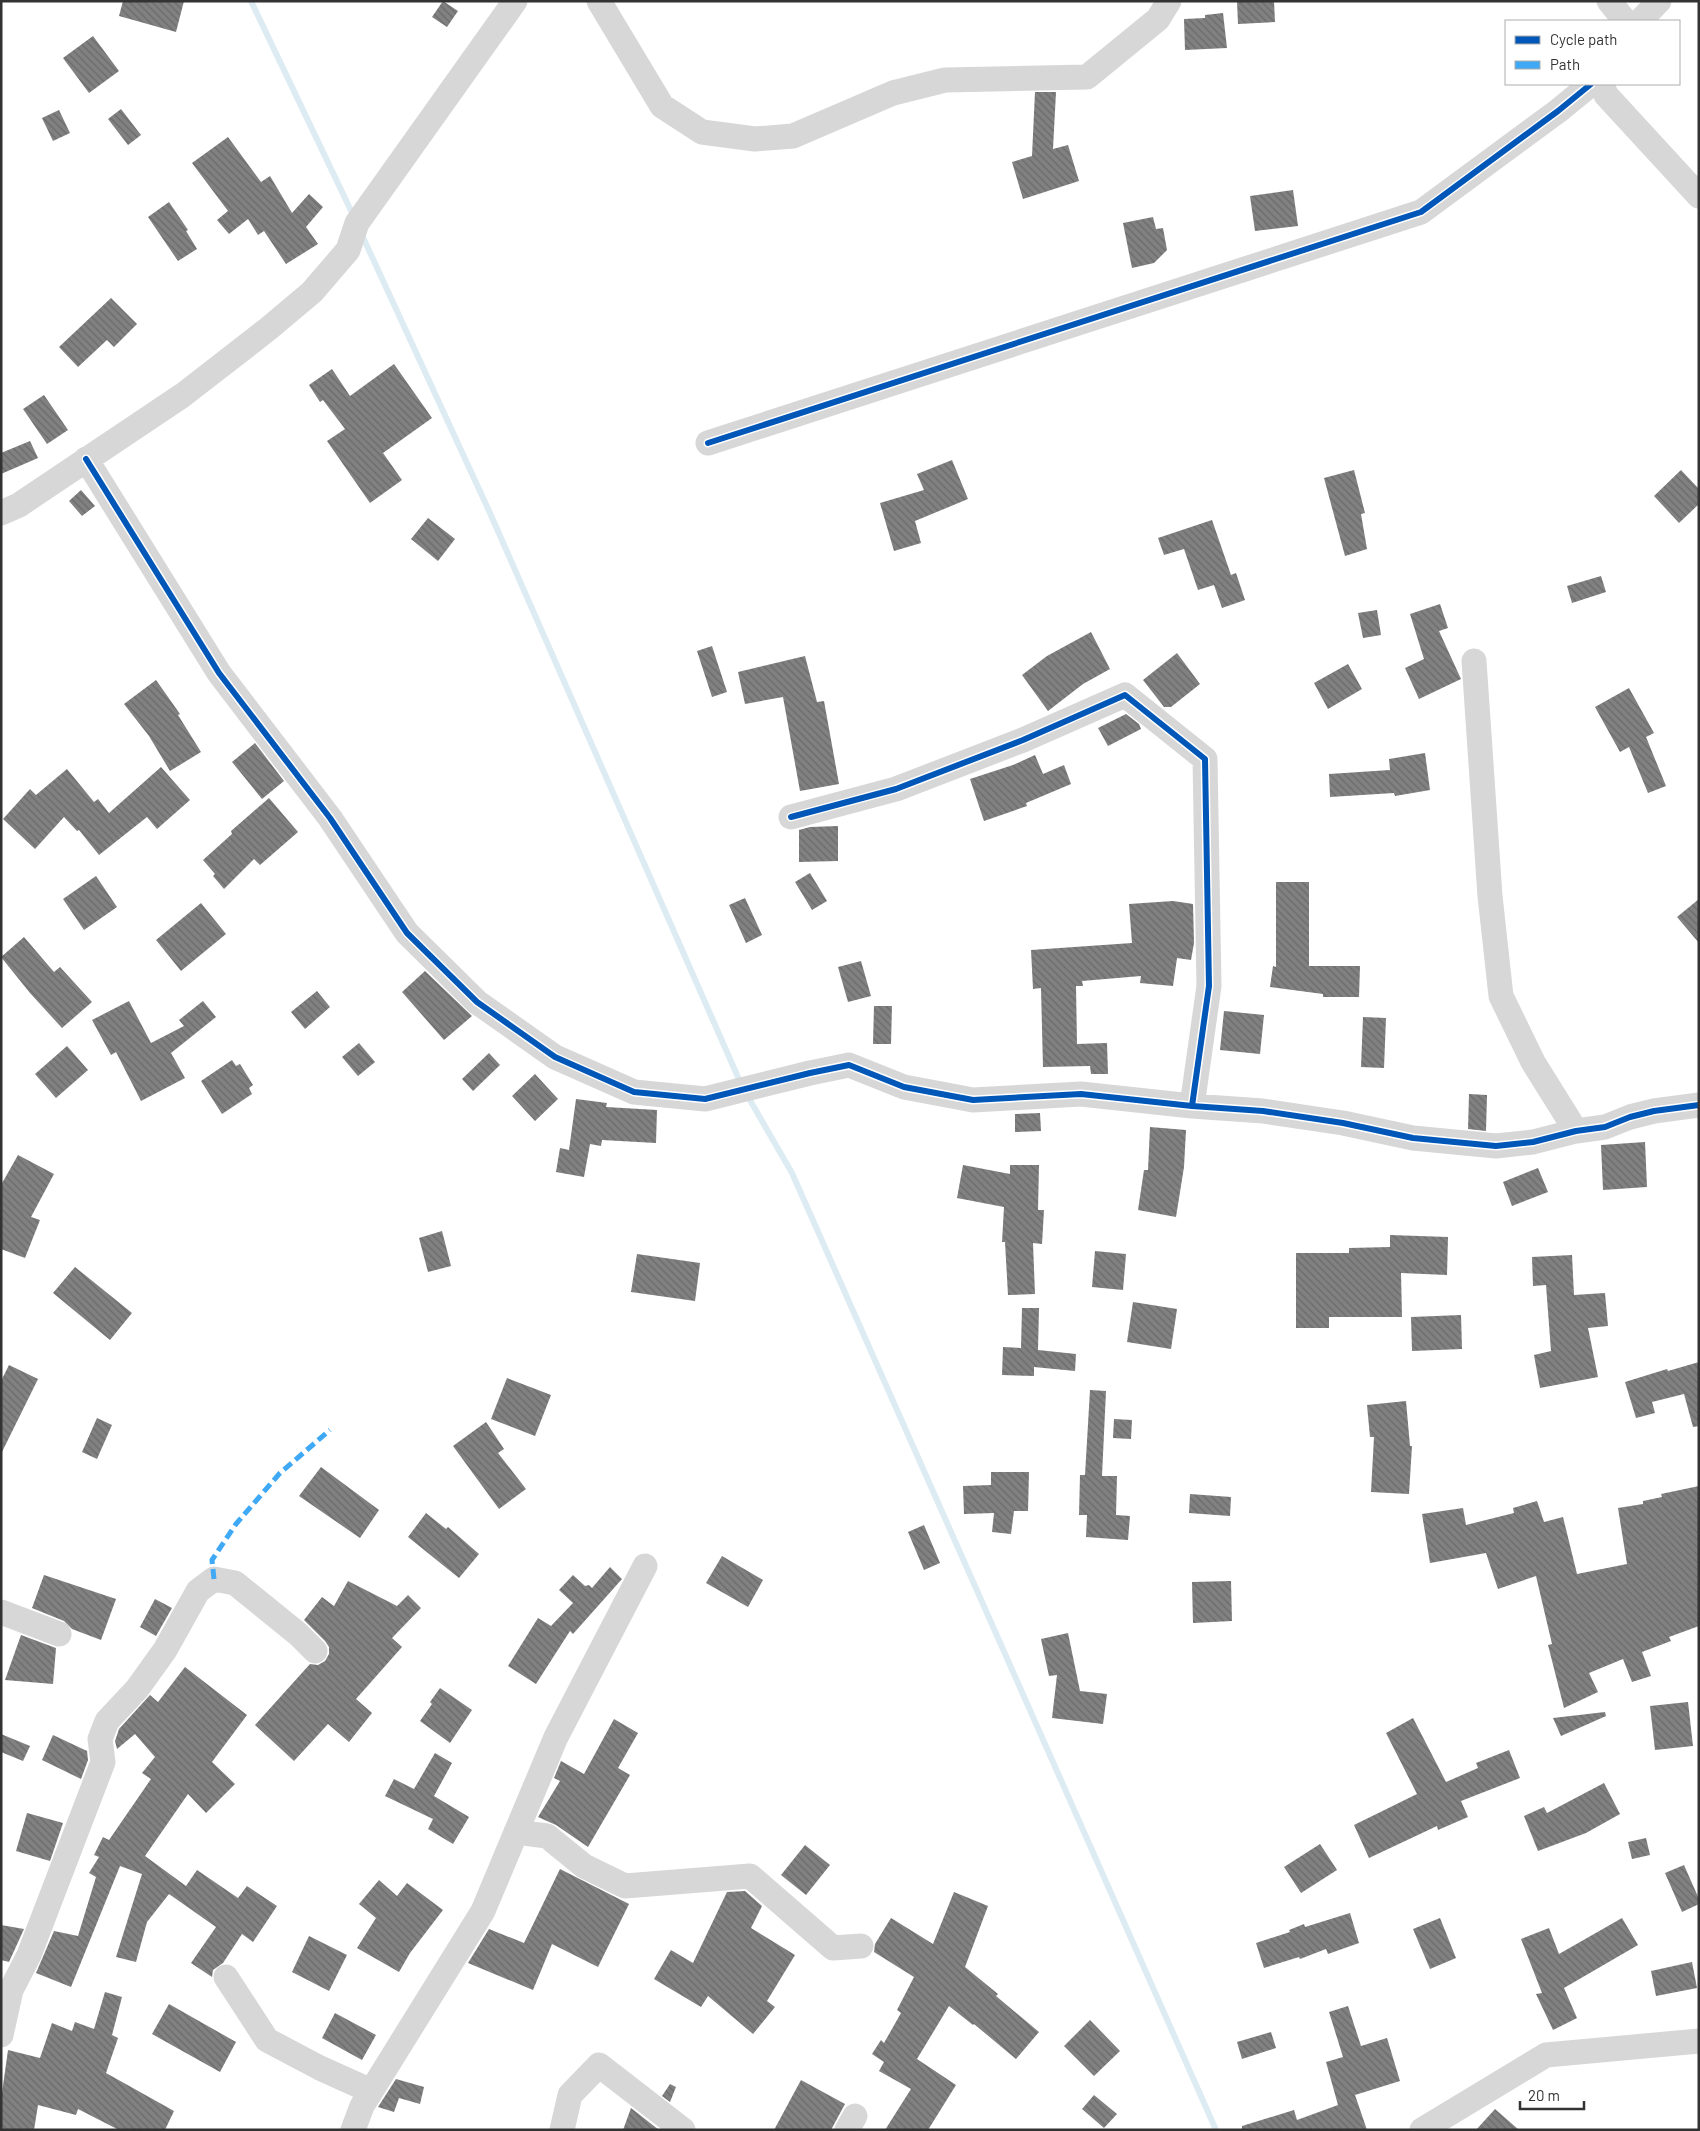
<svg xmlns="http://www.w3.org/2000/svg" width="1700" height="2131" viewBox="0 0 1700 2131" font-family="Barlow,sans-serif">
<style>
.lines{fill:none;stroke-linecap:round;stroke-linejoin:round}
.stream{stroke:#ddebf3;stroke-width:6}
.building{fill:url(#building-back-hatch)}
.minor{stroke:#d7d7d7;stroke-width:25}
.quiet{stroke:#3fa9f5;stroke-width:5;stroke-dasharray:10 5;stroke-linecap:butt}
.cycleway-casing{stroke:#fff;stroke-width:9}
.cycleway{stroke:#0057b8;stroke-width:6}
</style>
<defs>
<pattern id="building-back-hatch" width="6" height="6" patternUnits="userSpaceOnUse" patternTransform="scale(1.25)"><rect width="6" height="6" fill="#818181"/><path d="M-1 5l2 2M0 0l6 6M5-1l2 2" fill="none" stroke="#6a6a6a"/></pattern>
</defs>
<rect width="100%" height="100%" fill="#fff"/>
<g class="lines">
<path class="stream" d="M251 1 354 217
M361 233 490 513 741 1084
M747 1095 792 1173 1216 2130"/>
</g>
<path class="building" d="M123 1H184L176 32 119 16Z
M443 1 458 11 447 27 432 17Z
M1237 1H1274L1275 22 1238 24Z
M1223 13 1227 48 1185 50 1184 19 1205 18V15Z
M93 36 119 71 89 93 63 58Z
M1035 92H1056L1053 149 1068 145 1079 181 1023 199 1012 162 1032 156Z
M121 109 141 135 128 145 108 119Z
M59 110 70 133 53 141 42 118Z
M228 137 261 182 270 176 292 213 309 194 323 207 306 227 318 244 286 264 264 231 258 235 248 219 229 234 217 220 228 211 192 163Z
M1293 190 1298 226 1255 231 1250 196Z
M169 202 188 230 186 231 197 249 178 261 148 217Z
M1153 217 1156 229 1163 228 1167 250 1154 263 1132 268 1123 223Z
M111 298 137 324 114 347 107 340 78 367 59 347Z
M394 364 432 418 383 453 402 480 370 503 327 441 345 429 323 400 320 402 309 385 332 369 350 396Z
M44 395 68 430 47 444 23 409Z
M30 441 38 458 1 474V453Z
M952 460 968 499 915 521 921 543 894 551 880 503 924 490 917 474Z
M1354 470 1365 513 1361 514 1367 549 1345 556 1324 478Z
M1681 470 1699 489V504L1679 523 1654 496Z
M81 490 95 506 82 516 69 501Z
M428 518 455 539 438 561 411 539Z
M1212 520 1231 575 1236 573 1245 600 1222 608 1214 585 1198 590 1184 549 1164 555 1158 538Z
M1601 576 1606 592 1572 603 1567 586Z
M1440 604 1448 628 1439 631 1461 679 1419 699 1405 668 1424 659 1410 614Z
M1377 610 1381 635 1363 638 1358 613Z
M1091 632 1110 669 1083 684 1048 711 1022 675 1047 656Z
M712 646 727 692 712 697 697 651Z
M1177 653 1200 684 1171 707H1164L1143 680Z
M805 656 817 702 824 701 839 784 800 791 783 697 745 704 738 672Z
M1348 664 1362 689 1328 709 1314 683Z
M156 680 180 714 178 715 201 752 170 771 149 736 124 704Z
M1629 688 1654 733 1646 737 1666 786 1648 793 1629 747 1620 752 1595 707Z
M1126 714 1139 724 1141 729 1108 746 1098 728Z
M255 743 284 781 262 799 232 762Z
M1425 753 1430 790 1395 796 1394 793 1330 797 1329 774 1390 770 1389 759Z
M1035 755 1043 774 1064 765 1071 784 1026 803 1027 806 984 821 970 779 1013 765Z
M161 767 190 800 157 829 147 817 99 855 79 830 77 831 64 817 35 849 3 819 30 789 36 795 67 769 94 802 98 799 109 813Z
M269 798 298 832 260 865 254 859 224 889 213 876 215 874 203 860 232 834 231 831Z
M838 826V861L799 862V830L810 827Z
M810 873 827 901 812 910 795 882Z
M96 876 117 907 84 930 63 899Z
M1276 882H1309V966H1360L1359 997H1323V994L1270 987 1273 966 1276 967Z
M745 898 762 935 746 943 729 905Z
M1699 899V943L1677 917Z
M1173 901 1193 904 1194 943 1191 960 1177 958 1173 986 1140 983 1141 976 1082 981 1083 986H1076L1077 1044 1107 1043 1108 1074H1091L1090 1066 1043 1067 1041 988 1033 989 1031 950 1132 943 1129 904Z
M201 903 226 934 181 971 156 940Z
M24 937 54 972 60 967 92 1002 62 1028 30 993 1 957Z
M861 961 871 996 848 1002 838 967Z
M425 971 472 1016 444 1040 402 992Z
M317 991 330 1007 305 1029 291 1012Z
M129 1001 151 1043 184 1026 179 1020 203 1001 216 1017 171 1053 185 1078 141 1101 116 1052 111 1055 92 1020Z
M874 1006H892L891 1044H873Z
M1224 1011 1264 1015 1260 1054 1220 1050Z
M1363 1017 1386 1018 1384 1068 1361 1067Z
M359 1043 375 1062 358 1076 342 1057Z
M67 1046 88 1070 56 1098 35 1074Z
M489 1053 500 1065 473 1091 462 1079Z
M232 1060 236 1066 240 1064 253 1085 249 1088 252 1094 222 1114 201 1081Z
M535 1074 558 1099 535 1121 512 1096Z
M1469 1094 1487 1095 1486 1131 1468 1129Z
M576 1099 607 1103 606 1107 657 1110 656 1143 602 1140 601 1146 590 1144 584 1177 556 1172 560 1148 569 1150Z
M1040 1113 1041 1131 1015 1132V1114Z
M1150 1127 1186 1130 1184 1167 1176 1217 1138 1210 1144 1170H1148Z
M1645 1142 1647 1187 1603 1190 1601 1145Z
M18 1155 54 1174 31 1217 40 1220 25 1258 1 1249V1185Z
M963 1165 1010 1174V1165H1039L1038 1210H1044L1042 1244 1033 1243 1035 1294 1008 1295 1005 1242H1002L1004 1207 957 1198Z
M1538 1168 1548 1192 1512 1206 1503 1182Z
M442 1231 451 1266 428 1272 419 1238Z
M1390 1235 1448 1237 1447 1275 1401 1273 1402 1317H1329V1328H1296V1253H1349V1248L1390 1247Z
M1095 1251 1126 1254 1123 1290 1092 1287Z
M637 1254 700 1263 695 1301 631 1292Z
M1572 1255 1574 1295 1605 1293 1608 1326 1588 1328 1598 1377 1540 1388 1534 1355 1551 1351 1546 1285 1533 1286 1532 1257Z
M75 1267 132 1313 110 1340 53 1293Z
M1133 1302 1177 1309 1171 1349 1127 1342Z
M1022 1308H1039L1038 1350 1076 1354 1075 1371 1034 1367V1376L1002 1375 1003 1347 1021 1348Z
M1461 1315 1462 1349 1412 1351 1411 1317Z
M1699 1362V1426L1693 1427 1684 1394 1652 1402 1655 1413 1636 1418 1625 1382 1667 1369 1668 1371Z
M9 1365 38 1379 1 1454V1381Z
M507 1378 551 1395 535 1436 491 1419Z
M1090 1390 1106 1391 1102 1476H1117L1116 1515 1130 1516 1128 1540 1086 1537 1087 1515H1079L1080 1475H1085Z
M1406 1401 1410 1446H1412L1409 1494 1371 1492 1374 1437H1370L1367 1405Z
M97 1418 112 1425 97 1459 82 1452Z
M1114 1419 1132 1420 1131 1439 1113 1438Z
M486 1422 504 1449 498 1453 526 1489 499 1509 453 1446Z
M321 1467 379 1510 360 1538 299 1496Z
M991 1472H1029L1028 1511H1014L1011 1534 992 1532 994 1513 964 1514 963 1486 991 1485Z
M1699 1486V1626L1669 1637 1671 1641 1642 1652 1651 1676 1632 1682 1623 1659 1589 1673 1598 1692 1564 1708 1548 1645 1552 1644 1536 1576 1498 1589 1486 1553 1430 1563 1422 1514 1463 1508 1466 1525 1514 1513 1513 1508 1537 1501 1544 1522 1563 1517 1577 1574 1627 1564 1618 1508 1643 1504V1501L1662 1497 1661 1494Z
M1190 1494 1231 1497 1230 1516 1189 1513Z
M426 1513 446 1529 448 1527 479 1554 459 1578 408 1537Z
M924 1525 940 1563 924 1570 908 1532Z
M722 1556 763 1580 748 1607 706 1583Z
M610 1567 622 1579 573 1634 570 1631 536 1684 508 1666 538 1618 551 1626 573 1603 559 1590 573 1575 585 1586 589 1585 592 1588Z
M44 1575 116 1599 101 1640 72 1629 64 1621 32 1608Z
M348 1581 397 1606 408 1595 421 1608 392 1638 402 1647 356 1699 372 1713 349 1742 328 1724 294 1761 255 1725 310 1664 318 1665 325 1661 329 1654V1647L325 1641 304 1620 322 1597 334 1606Z
M1231 1581 1232 1621 1193 1623 1192 1582Z
M155 1599 172 1608 156 1636 140 1627Z
M1068 1633 1080 1691 1107 1694 1103 1724 1052 1718 1057 1675 1049 1676 1041 1639Z
M21 1635 56 1648 53 1684 5 1680Z
M185 1667 247 1715 212 1762 235 1784 206 1813 188 1794 145 1856 186 1886 197 1870 238 1898 247 1886 277 1906 253 1942 242 1934 223 1963 213 1970 212 1977 191 1963 216 1927 169 1894 147 1922 136 1962 116 1957 142 1874 120 1866 71 1987 36 1973 54 1931 78 1936 96 1877 89 1873 99 1857 94 1855 103 1837 109 1840 151 1779 142 1773 155 1757 135 1734 117 1749 115 1741 119 1729 150 1695 158 1702Z
M440 1688 472 1710 450 1743 420 1721 432 1704 430 1702Z
M1688 1702 1693 1746 1655 1750 1650 1706Z
M1605 1712 1606 1716 1561 1736 1553 1718Z
M1413 1718 1446 1782 1478 1768 1476 1763 1509 1750 1520 1778 1461 1801 1468 1817 1438 1830 1437 1826 1369 1858 1354 1825 1417 1794 1386 1733Z
M614 1719 638 1733 618 1768 630 1775 588 1847 556 1825 538 1817 560 1781 554 1778 561 1761 584 1774Z
M1 1734 30 1746 23 1761 1 1752Z
M53 1735 87 1751 88 1760 81 1779 42 1760Z
M435 1753 452 1763 434 1796 469 1817 453 1844 428 1829 433 1819 385 1796 394 1779 414 1789Z
M1604 1783 1620 1814 1586 1833 1538 1851 1524 1816 1544 1807 1547 1813Z
M27 1813 63 1823 50 1861 16 1851Z
M1646 1838 1650 1855 1632 1859 1628 1842Z
M1320 1844 1337 1870 1301 1893 1284 1867Z
M805 1845 830 1865 806 1895 781 1875Z
M1684 1865 1699 1899V1904L1682 1912 1665 1873Z
M560 1869 629 1904 598 1967 552 1944 533 1990 468 1963 489 1929 524 1943Z
M379 1880 397 1896 407 1883 443 1910 410 1953 399 1972 357 1948 376 1918 359 1904Z
M745 1891 762 1906 751 1928 795 1955 767 2001 775 2007 753 2034 708 1996 701 2007 654 1979 671 1950 693 1963 727 1892Z
M954 1892 988 1906 965 1967 998 1994 996 1996 1039 2032 1016 2059 974 2024 973 2025 949 2006 917 2059 956 2085 928 2130H885L911 2089 879 2071 884 2062 872 2054 881 2040 884 2043 901 2013 897 2010 914 1977 874 1952 875 1944 891 1918 933 1944Z
M1350 1913 1359 1943 1328 1954 1326 1949 1300 1959 1299 1957 1264 1968 1256 1943 1290 1932 1289 1930 1304 1924 1305 1927Z
M1440 1918 1456 1958 1430 1969 1413 1929Z
M1622 1918 1638 1945 1564 1988 1577 2018 1553 2030 1536 1994 1542 1993 1521 1939 1549 1928 1559 1954Z
M1 1925 24 1929 9 1962 1 1960Z
M309 1936 347 1955 329 1991 292 1972Z
M1692 1962 1697 1988 1656 1996 1651 1971Z
M105 1992 122 1997 112 2035 118 2038 106 2073 174 2111 165 2130H119L78 2109 76 2115 38 2105 34 2130H1V2100L8 2050 40 2058 52 2023 72 2031 75 2022 94 2029Z
M169 2004 236 2042 220 2072 152 2034Z
M1348 2006 1361 2046 1387 2038 1400 2081 1355 2095 1367 2130H1242V2126L1294 2110 1297 2120 1338 2105 1326 2062 1343 2057 1329 2012Z
M335 2013 376 2035 362 2060 322 2038Z
M1090 2020 1120 2051 1094 2076 1064 2046Z
M1271 2032 1276 2048 1242 2059 1237 2042Z
M396 2079 424 2087 420 2104 399 2098 394 2112 378 2107Z
M801 2080 845 2104 831 2130H774Z
M670 2084 676 2087 670 2102 662 2096Z
M1094 2095 1117 2114 1104 2128 1082 2109Z
M631 2108 659 2130H623Z
M1495 2109 1519 2130H1476Z"/>
<g class="lines">
<path class="minor" d="M599 1 662 106 702 132 755 139 793 136 893 93 945 80 1087 77 1158 19 1169 1
M1609 1 1625 21
M1640 21 1659 1
M1602 84 1606 95 1699 196
M708 443 1421 212 1558 111 1591 84
M86 459 219 673 330 818 407 933 477 1002 555 1057 634 1092 705 1099 810 1073 849 1065 904 1087 973 1100 1081 1094 1192 1106 1263 1111 1343 1123 1413 1138 1496 1146 1533 1142 1576 1131 1605 1127 1630 1117 1654 1111 1699 1105
M1 513 19 505 183 395 268 329 312 292 348 250 357 223 515 1
M1474 661 1490 896 1501 996 1533 1062 1576 1131
M791 817 896 789 1023 740 1125 695 1205 759 1209 986 1192 1106
M1 1612 59 1634
M516 1832 547 1836 584 1866 625 1886 750 1876 833 1948 861 1946
M226 1977 267 2040 320 2068 371 2091
M1 2035 11 1990 29 1955 103 1762 100 1739 107 1721 137 1689 165 1650 198 1591 214 1579 235 1583 298 1634 315 1651
M353 2130 362 2106 483 1911 556 1737 645 1566
M562 2130 570 2095 599 2065 683 2130
M847 2130 855 2116
M1422 2130 1546 2055 1699 2041"/>
<path class="quiet" d="M214 1579 212 1560 236 1524 280 1473 330 1430"/>
<g class="cycleway-casing">
<path id="cycleway" d="M708 443 1421 212 1558 111 1591 84
M86 459 219 673 330 818 407 933 477 1002 555 1057 634 1092 705 1099 810 1073 849 1065 904 1087 973 1100 1081 1094 1192 1106 1263 1111 1343 1123 1413 1138 1496 1146 1533 1142 1576 1131 1605 1127 1630 1117 1654 1111 1699 1105
M791 817 896 789 1023 740 1125 695 1205 759 1209 986 1192 1106"/>
</g>
<use href="#cycleway" class="cycleway"/>
</g>
<rect width="1700" height="2131" fill="none" stroke="#333333" stroke-width="5"/>
<rect x="1505" y="20" width="175" height="65" fill="#ffffff" stroke="#adadad"/>
<rect x="1515" y="36" width="25" height="8" fill="#0057b8" stroke="#adadad"/>
<text x="1550" y="45" font-size="15" fill="#333333">Cycle path</text>
<rect x="1515" y="61" width="25" height="8" fill="#3fa9f5" stroke="#adadad"/>
<text x="1550" y="70" font-size="15" fill="#333333">Path</text>
<path d="M1520 2101v8h64v-8" fill="none" stroke="#333333" stroke-width="2.5"/>
<text x="1528" y="2101" font-size="15" fill="#333333" stroke="#ffffff" stroke-width="4" paint-order="stroke">20 m</text>
</svg>
